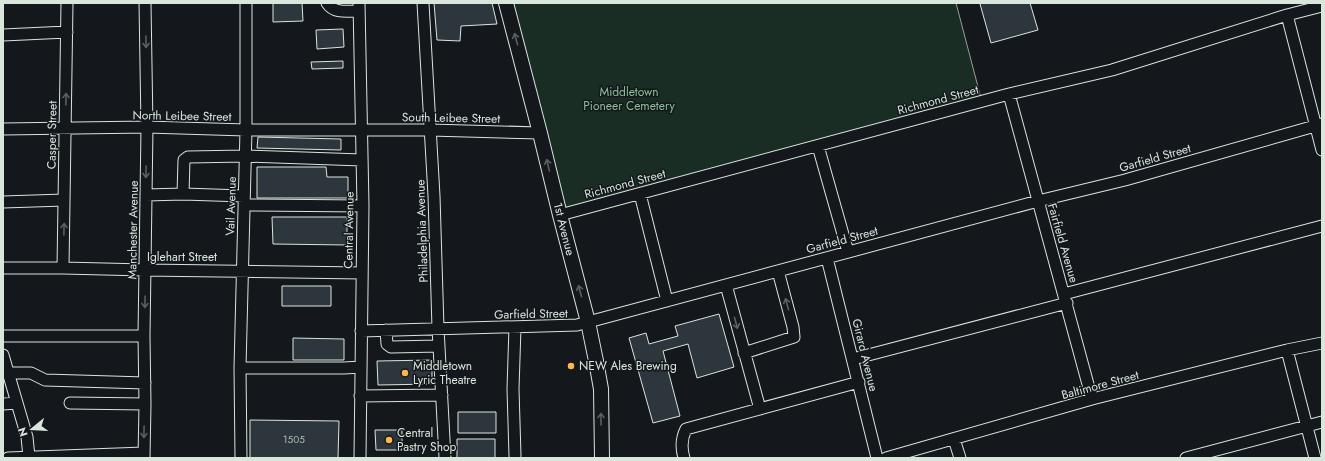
<svg xmlns="http://www.w3.org/2000/svg" width="1325" height="461" viewBox="0 0 1325 461" font-family="Jost,sans-serif">
<style>
.green{fill:#1a2d24;stroke:#939e99}
.building{fill:#2c363c;stroke:#d8e6dc}
.lines{fill:none;stroke-linecap:round;stroke-linejoin:round}
.minor-casing{stroke:#d8e6dc;stroke-width:13}
.major-casing{stroke:#d8e6dc;stroke-width:16}
.minor{stroke:#14181c;stroke-width:11}
.major{stroke:#14181c;stroke-width:14}
.oneway{stroke:#59605f}
.poi-dot{fill:#ffb74d;stroke:#14181c;stroke-width:1.5}
.labels{text-anchor:middle;dominant-baseline:central;stroke-width:3;stroke-linejoin:round;paint-order:stroke}
.number-label{font-size:10px;fill:#adbab4}
.park-label{font-size:12px;fill:#8ac095;stroke:#14181c}
.street-label{font-size:12px;fill:#d8e6dc;stroke:#14181c}
.poi-label{font-size:12px;fill:#d8e6dc;stroke:#14181c;text-anchor:start}
</style>
<rect width="100%" height="100%" fill="#14181c"/>
<path class="green" d="M506 3H956L982 102 560 215Z"/>
<path class="building" d="M273 3H302L303 21 273 22Z
M434 3H492L497 24 461 26 460 41 437 40Z
M982 3H1030L1038 30 991 43 980 4Z
M343 29 344 47 317 49 316 30Z
M343 61V68L312 69 311 62Z
M258 137 341 139V150L257 148Z
M257 167H326L327 177H348V198H257Z
M272 217H347V245L273 244Z
M282 286H331V306H282Z
M719 314 734 367 697 378 688 344 663 351 680 416 653 423 629 338 646 333 649 344 678 336 675 326Z
M293 338 344 339V360H293Z
M432 360V384L378 385 377 361Z
M458 412H496V433H458Z
M250 420 339 421 338 458H250Z
M375 430H402V450H376Z
M457 439H495V458H457Z"/>
<g class="lines">
<g class="minor-casing">
<path id="minor" d="M327 3C334 14 348 11 359 11
M359 3 363 206 360 458
M423 3 434 196 438 328 445 458
M1287 15 1322 150
M3 35 67 32
M1009 94 1092 399
M3 129 147 127 246 130H430L540 133
M818 146 848 252
M640 194 667 301
M146 195 183 194
M244 196 183 194 184 160 188 157 245 156 362 160
M3 202 64 200
M244 205 363 206
M560 215 1009 94 1112 70 1287 15 1322 6
M827 258 877 458
M3 268H63L145 270 362 273
M63 268 67 3
M726 285 760 409
M1064 294 1322 226
M515 327 513 389 515 456
M386 330 387 344 391 347 439 346
M361 331 577 325 1038 201 1125 180 1322 124
M3 336H144
M1287 350 1315 458
M744 353 794 337 793 327 778 271
M3 355 27 437 29 457
M853 359 1067 303
M240 368H344L361 367
M8 373H31L45 380 145 383
M360 396 442 395
M70 403 145 404
M3 404 17 403
M954 439 960 458
M8 458 144 453
M144 458 145 404 144 336 147 127 145 3
M241 458 240 368 246 130V3
M684 458C681 448 681 439 686 429L859 382
M886 458 1092 399 1287 350 1322 343
M1186 458 1322 422"/>
</g>
<g class="major-casing">
<path id="major" d="M506 3 540 133 560 215 588 322 596 361 601 389 602 458"/>
</g>
<use href="#minor" class="minor"/>
<use href="#major" class="major"/>
</g>
<defs><path id="oneway-shaft" d="M-6 0H5M1.5-3L5.5 0L1.5 3" fill="none" stroke-width="1.6" stroke-linecap="round" stroke-linejoin="round"/></defs>
<g class="oneway">
<use href="#oneway-shaft" transform="translate(516 39) rotate(-105)"/>
<use href="#oneway-shaft" transform="translate(146 42) rotate(89)"/>
<use href="#oneway-shaft" transform="translate(66 99) rotate(-89)"/>
<use href="#oneway-shaft" transform="translate(548 165) rotate(-103)"/>
<use href="#oneway-shaft" transform="translate(146 172) rotate(91)"/>
<use href="#oneway-shaft" transform="translate(64 229) rotate(-89)"/>
<use href="#oneway-shaft" transform="translate(580 291) rotate(-105)"/>
<use href="#oneway-shaft" transform="translate(145 302) rotate(91)"/>
<use href="#oneway-shaft" transform="translate(787 304) rotate(-105)"/>
<use href="#oneway-shaft" transform="translate(736 323) rotate(75)"/>
<use href="#oneway-shaft" transform="translate(601 419) rotate(-90)"/>
<use href="#oneway-shaft" transform="translate(144 432) rotate(91)"/>
</g>
<g class="poi-dot">
<circle cx="571" cy="366" r="4"/>
<circle cx="405" cy="373" r="4"/>
<circle cx="389" cy="440" r="4"/>
</g>
<g class="labels">
<g class="number-label">
<text x="294" y="439">1505</text>
</g>
<g class="park-label">
<text x="629" y="92">Middletown<tspan x="629" dy="14">Pioneer Cemetery</tspan></text>
</g>
<g class="street-label">
<text transform="translate(938 100) rotate(-15)">Richmond Street</text>
<text transform="translate(182 116) rotate(1)">North Leibee Street</text>
<text transform="translate(451 118) rotate(1)">South Leibee Street</text>
<text transform="translate(52 135) rotate(-89)">Casper Street</text>
<text transform="translate(1155 158) rotate(-16)">Garfield Street</text>
<text transform="translate(625 184) rotate(-15)">Richmond Street</text>
<text transform="translate(231 206) rotate(-88)">Vail Avenue</text>
<text transform="translate(564 229) rotate(76)">1st Avenue</text>
<text transform="translate(133 230) rotate(-89)">Manchester Avenue</text>
<text transform="translate(349 230) rotate(-89)">Central Avenue</text>
<text transform="translate(422 231) rotate(-92)">Philadelphia Avenue</text>
<text transform="translate(842 240) rotate(-15)">Garfield Street</text>
<text transform="translate(1063 243) rotate(74)">Fairfield Avenue</text>
<text x="182" y="257">Iglehart Street</text>
<text transform="translate(531 314) rotate(-1)">Garfield Street</text>
<text transform="translate(865 355) rotate(76)">Girard Avenue</text>
<text transform="translate(1100 385) rotate(-15)">Baltimore Street</text>
</g>
<g class="poi-label">
<text x="413" y="366">Middletown<tspan x="413" dy="14">Lyric Theatre</tspan></text>
<text x="579" y="366">NEW Ales Brewing</text>
<text x="397" y="433">Central<tspan x="397" dy="14">Pastry Shop</tspan></text>
</g>
</g>
<rect width="1325" height="461" fill="none" stroke="#d8e6dc" stroke-width="8"/>
<g transform="translate(32 429) rotate(252)" stroke="#14181c" stroke-width="3" paint-order="stroke">
<path d="M0-3L7 15L0 10L-7 15Z" fill="#d8e6dc"/>
<text y="-6" font-size="11" font-weight="bold" text-anchor="middle" fill="#d8e6dc">N</text>
</g>
</svg>
